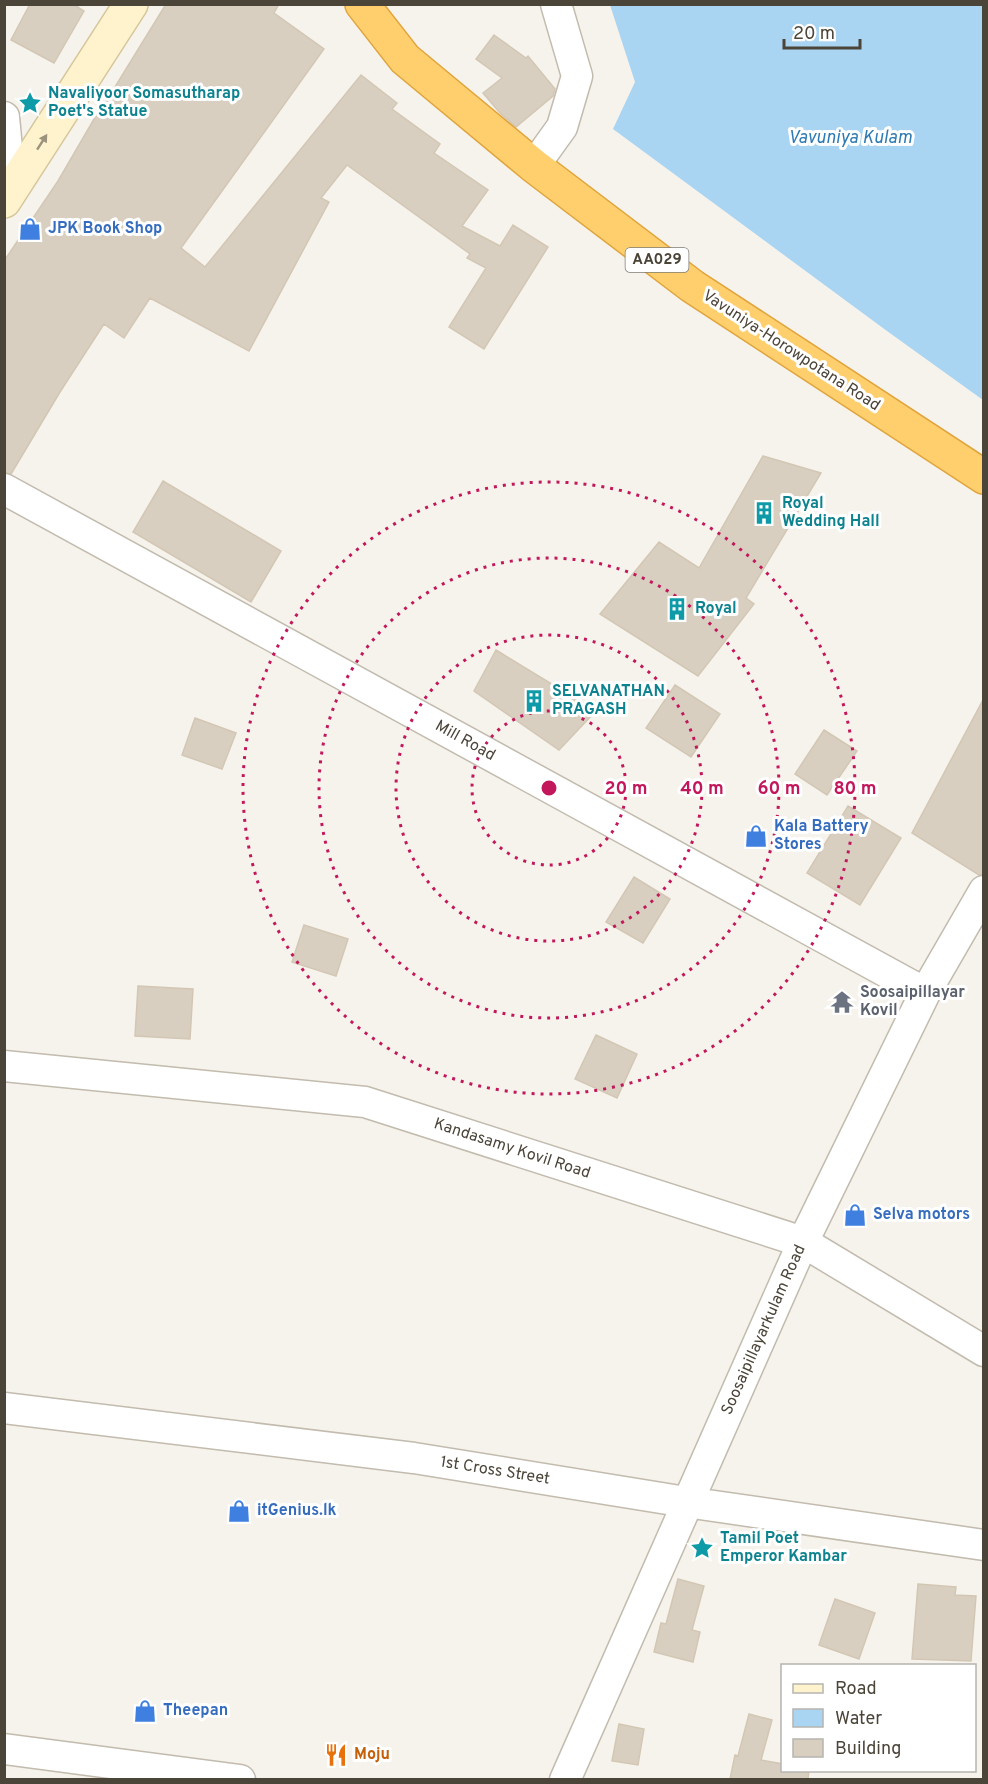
<svg xmlns="http://www.w3.org/2000/svg" width="988" height="1784" viewBox="0 0 988 1784" font-family="Overpass,sans-serif">
<style>
.water{fill:#a9d4f2}
.building{fill:#d8cfc1;stroke:#d3c7b4;stroke-width:1.5}
.lines{fill:none;stroke-linecap:round;stroke-linejoin:round}
.street-casing{stroke:#c2bbae;stroke-width:33}
.secondary-casing{stroke:#d6c79b;stroke-width:36}
.highway-casing{stroke:#e0a43c;stroke-width:36}
.street{stroke:#fff;stroke-width:30}
.secondary{stroke:#fff3cd;stroke-width:33}
.highway{stroke:#ffcf6e;stroke-width:33}
.oneway{fill:#9c937c}
.ring{fill:none;stroke:#c2185b;stroke-width:3;stroke-dasharray:3 6}
.labels{text-anchor:middle;dominant-baseline:central;stroke-width:6;stroke-linejoin:round;paint-order:stroke}
.shield{fill:#fff;stroke:#817c74;stroke-width:1.5}
.shield-label{font-size:15px;font-weight:bold;fill:#4b4439}
.culture-label{font-size:16px;font-weight:bold;fill:#0d838f;stroke:#fff;text-anchor:start}
.shop-label{font-size:16px;font-weight:bold;fill:#366cbe;stroke:#fff;text-anchor:start}
.street-label{font-size:16px;fill:#4b4439;stroke:#fff}
.worship-label{font-size:16px;font-weight:bold;fill:#5b616d;stroke:#fff;text-anchor:start}
.food-label{font-size:16px;font-weight:bold;fill:#c56008;stroke:#fff;text-anchor:start}
.water-label{font-size:18px;font-style:italic;fill:#2e7ab2;stroke:#fff}
.centre{fill:#c2185b;stroke:#fff;stroke-width:3}
.ring-label{font-size:18px;text-anchor:middle;font-weight:bold;fill:#c2185b;stroke:#fff;stroke-width:6;stroke-linejoin:round;paint-order:stroke}
</style>
<rect width="100%" height="100%" fill="#f6f3ec"/>
<path class="water" d="M610 5H983V400L887 331 613 129 635 82Z"/>
<path class="building" d="M30 4H73L84 11 54 63 11 40Z
M166 4H279L274 13 324 49 181 248 205 267 361 75 397 103 392 109 440 144 434 153 488 190 462 226 500 246 513 225 548 247 484 349 449 327 486 268 467 258 470 254 347 165 321 198 329 202 249 351 150 298 124 338 104 324 60 392 11 474 4 472V261L58 181 101 107 102 108Z
M494 35 526 58 528 56 555 89 553 96 516 127 500 113 483 93 502 78 476 59Z
M763 456 821 473 746 598 754 604 698 676 600 614 659 542 699 568Z
M163 481 281 551 251 602 133 532Z
M496 650 596 711 559 750 474 691Z
M675 685 720 714 691 757 646 728Z
M984 698V874L979 875 912 833Z
M195 718 236 733 222 769 182 755Z
M824 730 857 751 827 795 795 774Z
M848 806 901 838 860 905 807 873Z
M634 877 670 899 643 943 606 922Z
M304 925 348 939 336 976 292 962Z
M138 986 193 989 190 1039 135 1036Z
M596 1035 637 1054 617 1098 575 1079Z
M678 1579 704 1586 692 1630 700 1632 693 1662 654 1652 661 1623 666 1624Z
M918 1584 956 1587 955 1595 976 1596 971 1661 912 1659Z
M835 1599 875 1613 859 1659 819 1645Z
M749 1714 772 1720 761 1760 783 1764V1770H809L808 1779H730L735 1755 738 1756Z
M619 1724 644 1729 638 1765 612 1761Z"/>
<g class="lines">
<g class="street-casing">
<path id="street" d="M4 117 11 191
M534 166 562 127 577 76 556 4
M4 489 925 993
M4 1066 365 1102 803 1242 984 1351
M4 1408 414 1458 686 1502 984 1545
M4 1749 240 1780
M565 1780 803 1242 925 993 984 891"/>
</g>
<g class="secondary-casing">
<path id="secondary" d="M4 201 131 4"/>
</g>
<g class="highway-casing">
<path id="highway" d="M362 4 405 59 534 166 692 286 984 477"/>
</g>
<use href="#street" class="street"/>
<use href="#secondary" class="secondary"/>
<use href="#highway" class="highway"/>
</g>
<defs><path id="oneway-solid" d="M-6-.8H1V-3.2L6.5 0L1 3.2V.8H-6Z" transform="scale(1.5)"/></defs>
<use class="oneway" href="#oneway-solid" transform="translate(42 142) rotate(-57)"/>
<g class="ring">
<circle cx="549" cy="788" r="77"/>
<circle cx="549" cy="788" r="153"/>
<circle cx="549" cy="788" r="230"/>
<circle cx="549" cy="788" r="306"/>
</g>
<defs>
<g id="sight-bare" transform="scale(1.8)"><path d="M0-6L1.8-2.2L6-1.7L2.9 1.2L3.7 5.4L0 3.3L-3.7 5.4L-2.9 1.2L-6-1.7L-1.8-2.2Z" fill="#0f9aa8" stroke="#fff" stroke-width="2.5" paint-order="stroke"/></g>
<g id="shop-bare" transform="scale(1.8)"><path d="M-5-2.5h2.3a2.7 3.5 0 0 1 5.4 0H5L5.5 6h-11ZM-1.5-2.5h3a1.5 2.3 0 0 0-3 0Z" fill="#3f7fe0" stroke="#fff" stroke-width="2.5" paint-order="stroke"/></g>
<g id="building-bare" transform="scale(1.8)"><path d="M-4-6H4V6H1V3H-1V6H-4ZM-2.5-4.3h1.7v1.8h-1.7ZM.8-4.3h1.7v1.8H.8ZM-2.5-1h1.7V.8h-1.7ZM.8-1h1.7V.8H.8Z" fill="#0f9aa8" stroke="#fff" stroke-width="2.5" paint-order="stroke"/></g>
<g id="temple-bare" transform="scale(1.8)"><path d="M0-6L5-2H3V0L6.5 2.5H4V6H1.5V3h-3V6H-4V2.5H-6.5L-3 0V-2H-5Z" fill="#6b7280" stroke="#fff" stroke-width="2.5" paint-order="stroke"/></g>
<g id="restaurant-bare" transform="scale(1.8)"><path d="M-5-6h1v4h1v-4h1v4h1v-4h1v5L-1.5 .5V6h-2V.5L-5-1ZM5-6V6H3V1.5H1.5Q1.5-4 5-6Z" fill="#e8710a" stroke="#fff" stroke-width="2.5" paint-order="stroke"/></g>
</defs>
<g fill-rule="evenodd">
<use href="#sight-bare" x="30" y="103"/>
<use href="#shop-bare" x="30" y="229"/>
<use href="#building-bare" x="764" y="513"/>
<use href="#building-bare" x="677" y="609"/>
<use href="#building-bare" x="534" y="701"/>
<use href="#shop-bare" x="756" y="836"/>
<use href="#temple-bare" x="842" y="1002"/>
<use href="#shop-bare" x="855" y="1215"/>
<use href="#shop-bare" x="239" y="1511"/>
<use href="#sight-bare" x="702" y="1548"/>
<use href="#shop-bare" x="145" y="1711"/>
<use href="#restaurant-bare" x="336" y="1755"/>
</g>
<g class="labels">
<rect class="shield" x="625.5" y="248" width="63" height="24" rx="4.5"/>
<g class="shield-label">
<text x="657" y="260">AA029</text>
</g>
<g class="culture-label">
<text x="48" y="94">Navaliyoor Somasutharap<tspan x="48" dy="18">Poet's Statue</tspan></text>
<text x="782" y="504">Royal<tspan x="782" dy="18">Wedding Hall</tspan></text>
<text x="695" y="609">Royal</text>
<text x="552" y="692">SELVANATHAN<tspan x="552" dy="18">PRAGASH</tspan></text>
<text x="720" y="1539">Tamil Poet<tspan x="720" dy="18">Emperor Kambar</tspan></text>
</g>
<g class="shop-label">
<text x="48" y="229">JPK Book Shop</text>
<text x="774" y="827">Kala Battery<tspan x="774" dy="18">Stores</tspan></text>
<text x="873" y="1215">Selva motors</text>
<text x="257" y="1511">itGenius.lk</text>
<text x="163" y="1711">Theepan</text>
</g>
<g class="street-label">
<text transform="translate(791 351) rotate(33)">Vavuniya-Horowpotana Road</text>
<text transform="translate(465 741) rotate(29)">Mill Road</text>
<text transform="translate(512 1149) rotate(18)">Kandasamy Kovil Road</text>
<text transform="translate(764 1330) rotate(-66)">Soosaipillayarkulam Road</text>
<text transform="translate(495 1471) rotate(9)">1st Cross Street</text>
</g>
<g class="worship-label">
<text x="860" y="993">Soosaipillayar<tspan x="860" dy="18">Kovil</tspan></text>
</g>
<g class="food-label">
<text x="354" y="1755">Moju</text>
</g>
<g class="water-label">
<text x="850" y="138">Vavuniya Kulam</text>
</g>
</g>
<circle cx="549" cy="788" r="9" class="centre"/>
<g class="ring-label">
<text x="626" y="794">20 m</text>
<text x="702" y="794">40 m</text>
<text x="779" y="794">60 m</text>
<text x="855" y="794">80 m</text>
</g>
<rect width="988" height="1784" fill="none" stroke="#4b4439" stroke-width="12"/>
<rect x="781" y="1664" width="195" height="108" fill="#ffffff" stroke="#b7b4b0" stroke-width="1.5"/>
<rect x="793" y="1684" width="30" height="9" fill="#fff3cd" stroke="#b7b4b0" stroke-width="1.5"/>
<text x="835" y="1694" font-size="18" fill="#4b4439">Road</text>
<rect x="793" y="1709" width="30" height="18" fill="#a9d4f2" stroke="#b7b4b0" stroke-width="1.5"/>
<text x="835" y="1724" font-size="18" fill="#4b4439">Water</text>
<rect x="793" y="1739" width="30" height="18" fill="#d8cfc1" stroke="#b7b4b0" stroke-width="1.5"/>
<text x="835" y="1754" font-size="18" fill="#4b4439">Building</text>
<path d="M784 39v9h76v-9" fill="none" stroke="#4b4439" stroke-width="3"/>
<text x="793" y="39" font-size="18" fill="#4b4439" stroke="#ffffff" stroke-width="4.5" paint-order="stroke">20 m</text>
</svg>
